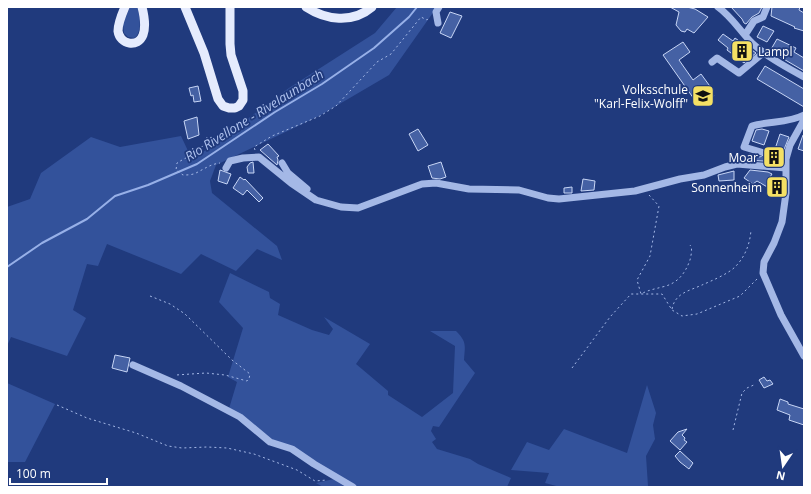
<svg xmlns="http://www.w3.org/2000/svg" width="811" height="494" viewBox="0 0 811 494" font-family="'Open Sans',sans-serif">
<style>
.green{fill:#33529b}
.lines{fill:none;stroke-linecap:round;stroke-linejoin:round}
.stream{stroke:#97b0e8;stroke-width:2}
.building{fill:#4561a4;stroke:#c7d5f5}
.path{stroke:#a4b8e6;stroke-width:1;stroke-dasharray:2 3;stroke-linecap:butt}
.minor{stroke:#a4b8e6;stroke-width:7}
.major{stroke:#e5ebfd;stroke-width:9}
.labels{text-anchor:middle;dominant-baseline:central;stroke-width:3.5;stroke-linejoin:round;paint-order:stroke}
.poi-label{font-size:12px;fill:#fff;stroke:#203a7d;text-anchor:end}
.water-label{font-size:13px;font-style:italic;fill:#afc2ee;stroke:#203a7d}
</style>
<rect width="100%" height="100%" fill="#203a7d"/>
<path class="green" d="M130 7H138C139 16 143 32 134 38L128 37 124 33 123 24Z
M397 7H437L389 75 319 116 216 165 210 181 212 193 277 246 282 260 257 249 236 271 201 254 181 274 107 244 98 266 87 264 73 310 86 318 67 356 11 337 7 346V207L30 199 41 173 91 137 120 147 181 136 189 153 195 158 289 88 375 33Z
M230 273 269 292 270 298 280 304 278 315 312 330 329 335 333 329 324 317 370 344 356 364 388 391V395L422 417 453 393 455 346 430 331H456C467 342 465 345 464 360L475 373 439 427 433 426 431 431 436 439 432 442 437 449 470 459 478 464 511 478 507 487H323L316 483 334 479 292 451 270 444 228 412 237 382 228 377 243 328 219 302Z
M7 383 55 404 25 462H7Z
M647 385 656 413 653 425 655 439 646 456 648 486 644 487H560L545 483 549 473 511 470 527 442 549 450 564 429 627 453Z"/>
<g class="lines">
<path class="stream" d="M7 267 42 243 87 219 115 196 148 185 197 164 275 112 322 84 374 48 409 17 417 7"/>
</g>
<path class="building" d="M670 7H687L695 9 708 17 694 33 687 29 685 32 681 31 676 25 679 12Z
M731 7H762L759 13 752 17 746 24 744 23 742 19Z
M772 7H800L799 10 804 13V31L794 28 795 27 771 16Z
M450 12 462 16 451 38 440 33Z
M763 26 774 31 767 42 757 37Z
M723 34 733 41 735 38 756 53 744 63 727 50 728 48 718 40Z
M777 39 796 48 794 52 804 58V71L770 51Z
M683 42 690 52 679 60 693 80 701 74 712 89 710 91 714 96 704 104 698 96 694 99 663 55Z
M765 66 804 89V107L757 79Z
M198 86 201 101 194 102 193 95 191 96 189 88Z
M197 117 199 135 188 139 184 121Z
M418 129 428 145 418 151 409 134Z
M762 129 769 131 764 145 752 141 756 130Z
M780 134 789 137 783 152 775 149Z
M803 135H804V151L798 149Z
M268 144 279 156 277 157 278 160 277 165 260 150Z
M749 154 760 157 765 154 781 158V160L778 162 748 160Z
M253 162 254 173H248L247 167 250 163Z
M441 162 446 177 440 179 432 178 428 166Z
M220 170 231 174 227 184 218 181Z
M750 170 768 172 772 174 767 182 781 183V191H778V196H772V192L769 191V188L757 181 753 184 744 178Z
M734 171V180L719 181 718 175Z
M240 177 244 180 245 179 263 198 259 202 247 190 243 195 233 188Z
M583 179 595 181 594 190 581 191Z
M572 187V193H564V188Z
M115 355 130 358 127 372 112 368Z
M764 377 767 381 770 380 773 384 764 388 759 380Z
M780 399 788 402V404L804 409V425L789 420 790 415 777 410Z
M687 429 682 435 685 438 684 440 687 442 680 450 670 441 678 432Z
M680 451 693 463 689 469 680 462 675 456Z"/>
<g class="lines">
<path class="path" d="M207 137C204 151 188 156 177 163L176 170 183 175C187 175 192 175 196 173 204 169 211 164 220 163
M255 150 254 147 272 136 320 116 336 106 377 62 391 54 421 17 427 20 429 17
M649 195 659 206 650 256 637 280 641 294C648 290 655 289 662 287 677 284 685 274 690 260 691 255 693 249 690 245
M150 296 170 304 185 314 232 360 250 374 249 379 247 381 225 375 206 373 176 375
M672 309C675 293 689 291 702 285 711 281 728 274 735 267 745 257 750 244 751 230
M572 368 610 317 631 294H662L672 310 682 316 697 314 740 296 758 278
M57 405 87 418 136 433 168 446 182 448 207 447 227 448 254 454 297 470 315 481 327 480
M733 430 742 393 747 388 756 384"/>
<path class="minor" d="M718 7C732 17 740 31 752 43 767 57 786 67 804 77
M438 23 436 12 439 7
M745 35 754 21 763 17 767 7
M712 62 717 58 739 73 763 53
M804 120 790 145 786 159V193L782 222 774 243 764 262 763 273 781 315 804 356
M761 152 744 147 752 126C768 121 789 123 804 115
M282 163 288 173 307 189
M226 168 230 161 243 158 259 157 291 183 316 200 341 207 358 208 422 184 436 183 469 189 519 190 548 198 559 199 635 191 680 179 704 175 725 167 737 164 786 168
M133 365 181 386 240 417 270 442 292 449 314 464 353 487"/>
<path class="major" d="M125 7C122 14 118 23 118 31 120 45 138 48 143 35 146 27 144 15 142 7
M185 7 204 53 218 99 223 106 229 108H235L239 106 243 100V91L231 55 230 44V7
M306 7C326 20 352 24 372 7"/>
</g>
<defs>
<g id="building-square" transform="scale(1.15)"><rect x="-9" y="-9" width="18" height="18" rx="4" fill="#f4e064" stroke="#203a7d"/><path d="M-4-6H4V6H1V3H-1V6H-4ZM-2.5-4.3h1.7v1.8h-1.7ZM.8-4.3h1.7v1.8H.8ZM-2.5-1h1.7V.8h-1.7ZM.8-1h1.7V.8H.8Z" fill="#111"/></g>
<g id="school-square" transform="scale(1.15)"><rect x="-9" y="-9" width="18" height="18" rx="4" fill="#f4e064" stroke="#203a7d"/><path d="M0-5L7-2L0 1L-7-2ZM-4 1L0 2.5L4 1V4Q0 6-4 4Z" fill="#111"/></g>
</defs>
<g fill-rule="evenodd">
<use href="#building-square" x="742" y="51"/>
<use href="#school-square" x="703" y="96"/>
<use href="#building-square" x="774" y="157"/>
<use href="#building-square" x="777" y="187"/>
</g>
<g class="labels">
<g class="poi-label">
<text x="758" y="51" text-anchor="start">Lampl</text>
<text x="688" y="89">Volksschule<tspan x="688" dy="14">"Karl-Felix-Wolff"</tspan></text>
<text x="758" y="157">Moar</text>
<text x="762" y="187">Sonnenheim</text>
</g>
<g class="water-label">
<text transform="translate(254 115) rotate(-32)">Rio Rivellone - Rivelaunbach</text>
</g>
</g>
<rect width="811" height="494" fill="none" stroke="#ffffff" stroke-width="16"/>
<g transform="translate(783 466) rotate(193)" stroke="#203a7d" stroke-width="3" paint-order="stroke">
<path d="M0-3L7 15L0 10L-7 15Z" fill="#ffffff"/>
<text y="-6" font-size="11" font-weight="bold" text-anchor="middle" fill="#ffffff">N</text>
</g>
<path d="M10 478v6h97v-6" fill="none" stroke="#ffffff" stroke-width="2"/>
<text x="16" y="478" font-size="12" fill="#ffffff" stroke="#203a7d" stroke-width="3" paint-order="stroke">100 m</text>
</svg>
